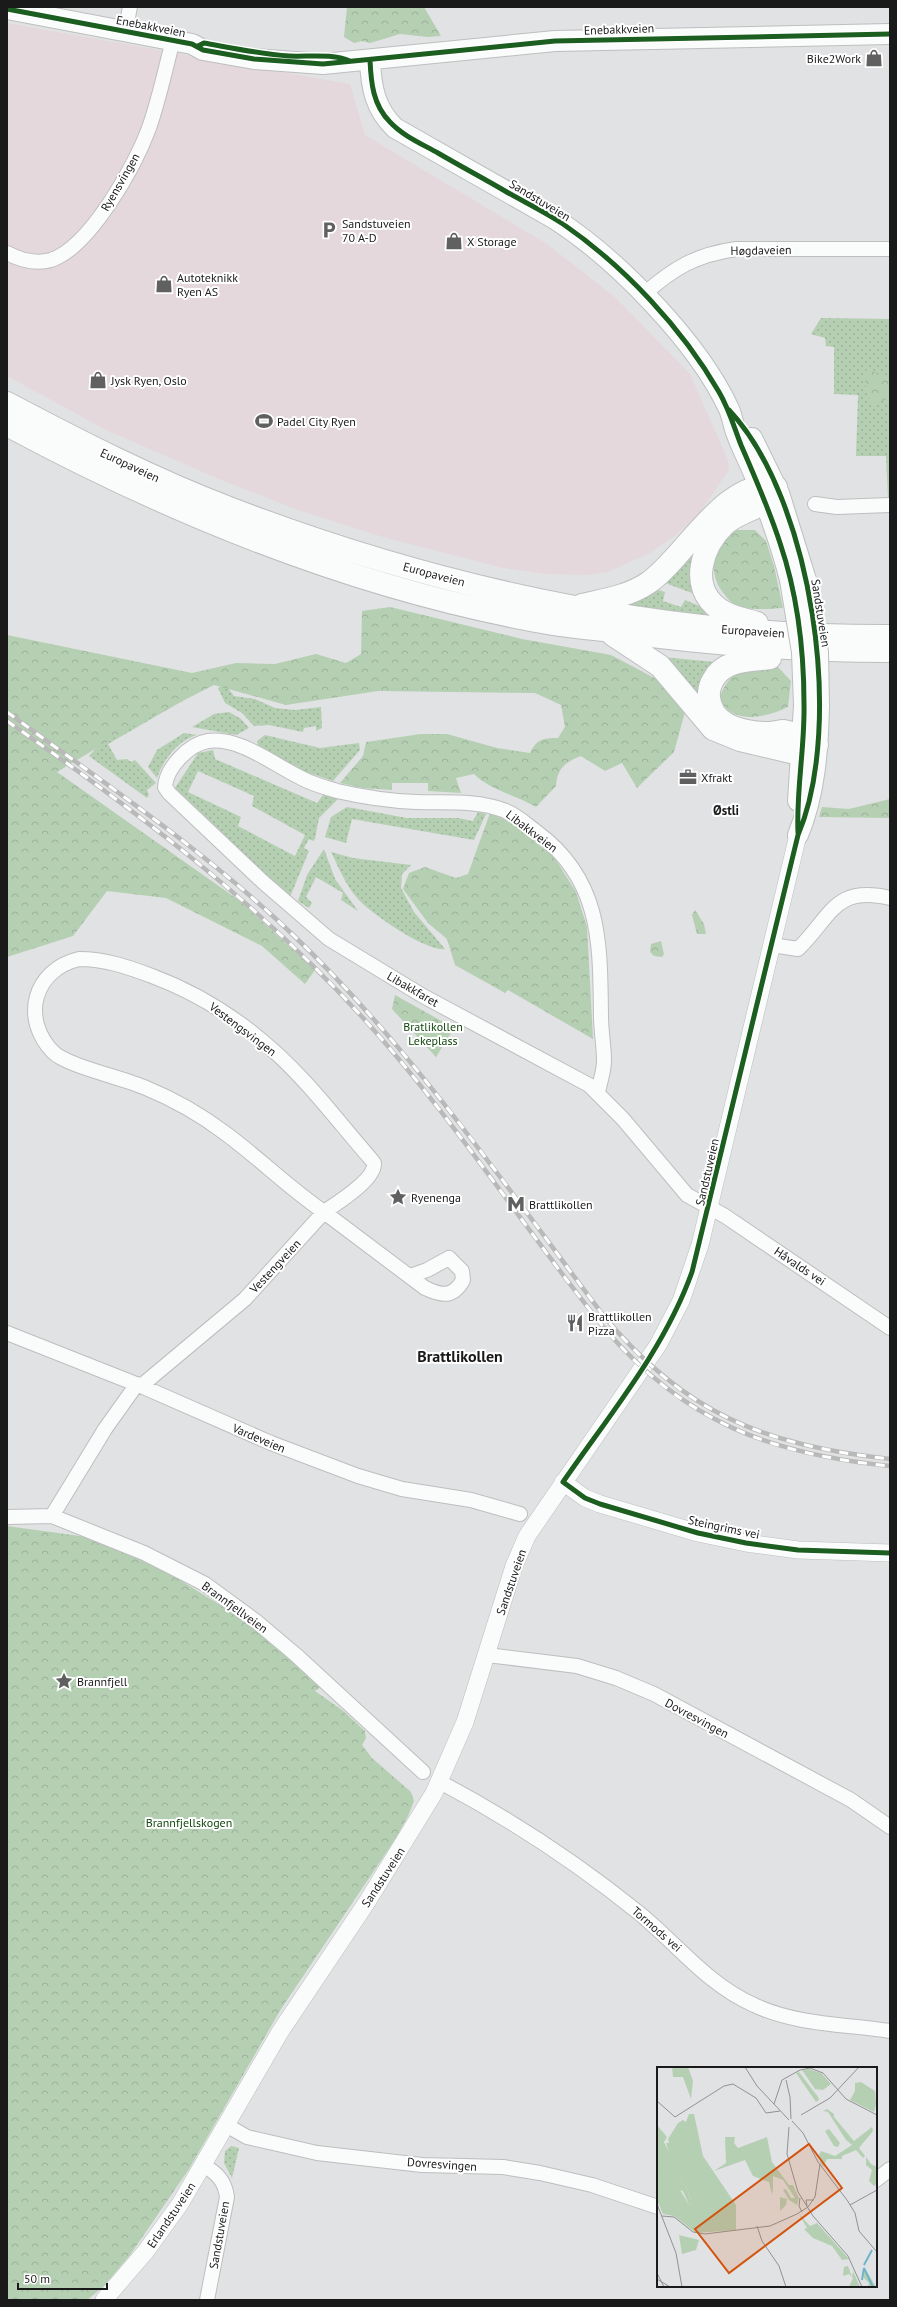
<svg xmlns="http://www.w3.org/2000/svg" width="897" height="2307" viewBox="0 0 897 2307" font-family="'PT Sans',sans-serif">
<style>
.commercial{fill:#e5d8dc}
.grass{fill:url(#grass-dots);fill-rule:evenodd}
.forest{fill:url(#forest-crowns)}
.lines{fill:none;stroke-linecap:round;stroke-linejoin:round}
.minor-casing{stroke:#bdbebf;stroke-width:16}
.tertiary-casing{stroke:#bdbebf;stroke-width:18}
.secondary-casing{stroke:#bdbebf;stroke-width:22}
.trunk-casing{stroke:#bdbebf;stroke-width:24}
.minor{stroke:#fafbfb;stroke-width:14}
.tertiary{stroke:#fafbfb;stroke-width:17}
.secondary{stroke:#fafbfb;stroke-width:20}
.trunk{stroke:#fafbfb;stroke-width:22}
.rail-casing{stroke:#b9b9b9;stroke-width:4.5}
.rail{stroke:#fff;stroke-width:3;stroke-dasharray:9;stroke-linecap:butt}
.secondary-bridge-casing{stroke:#bdbebf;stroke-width:22;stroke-linecap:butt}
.secondary-bridge{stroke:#fafbfb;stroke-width:20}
.cycleway-casing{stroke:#fff;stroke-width:8}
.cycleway{stroke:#1b5e20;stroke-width:5}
.labels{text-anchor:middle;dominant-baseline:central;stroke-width:4;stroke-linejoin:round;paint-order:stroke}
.street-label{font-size:12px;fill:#1a1a1b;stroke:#fff}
.poi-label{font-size:12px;fill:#1a1a1b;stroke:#fff;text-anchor:start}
.park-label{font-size:12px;fill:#10480c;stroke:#fff}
.neighbourhood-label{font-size:13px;font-weight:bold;fill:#1a1a1b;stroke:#fff}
.district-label{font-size:16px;font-weight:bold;fill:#1a1a1b;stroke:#fff}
.inset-river{fill:none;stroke:#6eb5cb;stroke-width:2}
.inset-road{fill:none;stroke:#919293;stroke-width:1}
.view{fill:#d3530e;fill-opacity:0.15;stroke:#d3530e;stroke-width:2}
.inset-edge{fill:none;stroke:#1a1a1b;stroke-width:2}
</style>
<defs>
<pattern id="grass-dots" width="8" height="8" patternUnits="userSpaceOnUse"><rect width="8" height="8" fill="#b5cfb3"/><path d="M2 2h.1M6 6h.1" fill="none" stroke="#9bb199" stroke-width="1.8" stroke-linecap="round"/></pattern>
<pattern id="forest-crowns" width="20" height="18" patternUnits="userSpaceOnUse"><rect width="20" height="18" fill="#b5cfb3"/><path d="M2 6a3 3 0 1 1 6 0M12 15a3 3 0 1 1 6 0" fill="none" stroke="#9bb199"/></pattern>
</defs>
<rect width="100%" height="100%" fill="#e1e2e3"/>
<path class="commercial" d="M7 23 350 84 365 135 547 244 616 298 690 374 728 460 729 470 722 480 699 514 676 535 650 553 608 572 585 575 546 574 503 568 386 538 298 510 221 480 108 431 7 376Z"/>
<path class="grass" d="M821 318 890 319V498L888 499 886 456H856L858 395 834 394V347L826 346 825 338 811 334Z
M696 542 700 596 660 581Z
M655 589 665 592 663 601 681 607 685 600 709 610 714 616 610 603Z
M662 657 715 662 703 699Z
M217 681 108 744 117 760 127 759 131 762 135 760 156 783 147 790 149 795 147 798 89 756 105 739Z
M225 684 234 696 255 699 275 708 295 710 321 707 322 728 316 731V726L304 728 303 732 269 725 254 726 242 713 225 703 218 688Z
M229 712 241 719 249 728 236 735 192 727 214 714Z
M184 733 197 735C178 740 163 760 157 778L148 767 157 750Z
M265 735 320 748 359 743 360 750 333 781 306 772 258 746 257 741Z
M213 750 215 759 317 803 323 795 339 798 319 818 315 839 313 841 309 839 304 848 309 851 290 897 175 788 198 753ZM198 771 254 796 252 806 305 835 295 856 238 826 241 817 188 792Z
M347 807 407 818H458L473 821 478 812 486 814 474 840 352 819 346 843 325 837 331 817Z
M324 849 335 879 358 911 341 900 343 893 316 877 306 897 312 903 309 908 298 901 307 875Z
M331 852 353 858 411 865 402 874 401 888 414 912 445 949C427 952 377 917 363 904 348 891 340 870 331 852Z
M231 2146 239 2148 232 2178 224 2163 225 2151Z"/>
<path class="forest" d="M347 7H424L441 36 428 37 400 34 370 43 362 41 354 43 344 37Z
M868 370 890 377V397L875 405 867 395 864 371Z
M737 530H755L766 541 774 566 783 608C767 609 747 611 734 604 730 602 728 598 725 595 706 574 712 543 737 530Z
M390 607 522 639 611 655 660 681 685 712 674 752 637 788 622 763 605 771 581 756C565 762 557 769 556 786L536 807C516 795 490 790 474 774L456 778 461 793 428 791V783H392V790L363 788 340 783 363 756 366 742 421 734H447L497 748 530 753C537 739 543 738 558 738L565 727 561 705 535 693 378 691 286 705 214 685 135 725 57 772 240 901 315 970 305 984 262 946 166 898 107 891 73 936 7 957V635L192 673 236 663 275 664 316 654 346 663 361 654 362 611Z
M777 666 791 681 788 707C766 718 733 725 719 699 731 667 746 667 777 666Z
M890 799V818L819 817 822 807 849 809Z
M490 813 512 823 554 857 576 892 587 927 593 1039 508 990 505 993 455 965 447 939 428 923 403 889 409 873 425 867 456 878 468 874Z
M695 910 704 924 706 934H697L692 915Z
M661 941 664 954 662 957 654 956 650 952 651 944Z
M395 995 454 1028 436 1057 392 1009Z
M7 1526 87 1537 157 1566 238 1616 322 1686 315 1691 342 1710 365 1731 366 1738 362 1745 372 1758 411 1792 414 1801 408 1816 396 1838 281 2009 189 2169 130 2255 103 2287 87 2300H7Z"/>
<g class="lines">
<g class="minor-casing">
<path id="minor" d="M125 32 130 7
M7 253C20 260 36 264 51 260 90 247 135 166 149 128 159 100 165 70 173 40
M644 294C674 268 695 255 736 249H890
M815 504 837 507 890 505
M772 945 798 949C832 916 834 885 890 898
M79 959C105 959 128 967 152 976 211 998 263 1036 305 1082 328 1107 348 1133 370 1158L374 1163C376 1179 336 1204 324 1212 289 1188 259 1158 225 1133 201 1115 173 1099 146 1088 124 1078 67 1066 53 1052 21 1019 33 970 79 959Z
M598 1092C600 1082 604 1071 604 1061 604 1046 601 1031 601 1016 600 944 602 881 538 833 527 825 516 814 503 810 476 800 445 803 416 802 389 801 363 797 337 791 328 788 319 786 310 782 280 770 242 736 208 741 189 744 166 768 165 787L169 793 263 882 329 939 423 996 589 1085 623 1119 687 1195 725 1216 890 1328
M7 1333 141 1386 271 1443 358 1476 402 1489 471 1500 520 1514
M141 1386 245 1299 324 1212 425 1288C442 1296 453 1298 463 1280L462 1271 449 1258 427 1270 410 1276
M52 1516 105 1429 137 1384
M7 1517 52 1516 144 1553 205 1584 257 1622 296 1655 423 1772
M487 1655 577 1666 616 1678 654 1694 851 1800 890 1827
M440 1782C510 1819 577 1863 639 1913 677 1944 708 1985 754 2005 796 2025 845 2024 890 2031
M226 2125 247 2137 317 2153 422 2165 503 2167 540 2173 592 2185 658 2207
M203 2165C217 2173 225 2181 227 2197L207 2300
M876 2180 890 2169"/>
</g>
<g class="tertiary-casing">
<path id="tertiary" d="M563 1482 585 1498 600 1504 698 1533 746 1543 798 1550 890 1553
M104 2300 146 2251 180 2204 280 2032 367 1902 434 1793 465 1722 514 1566 527 1536 658 1345 681 1301 700 1245 798 835"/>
</g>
<g class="secondary-casing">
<path id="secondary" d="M7 9 192 44 203 50 254 59 323 64 555 41 890 34
M370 60C371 87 375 109 395 128L555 219C617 259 698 342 729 409 732 416 733 423 735 429 740 445 748 459 754 474 768 509 781 543 790 580
M752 438 779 493 806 580
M798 801 804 705
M798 835C815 794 818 750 819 706"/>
</g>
<g class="trunk-casing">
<path id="trunk" d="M7 403C79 441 153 479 229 508 440 589 664 637 890 636
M7 425C178 517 361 591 553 624 570 627 587 628 604 630 699 643 794 651 890 651
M582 605C604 600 629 596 648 583 686 557 724 478 776 487L765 503C752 510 736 514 725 524 702 546 688 587 719 609 730 617 744 619 757 623
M613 635 660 666 713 729 740 740 791 752C802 753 808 751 817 745 809 739 795 733 784 731 779 731 774 733 769 733 749 733 718 728 711 706 708 698 708 688 713 680 724 659 750 661 770 658"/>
</g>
<use href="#minor" class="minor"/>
<use href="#tertiary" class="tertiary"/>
<use href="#secondary" class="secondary"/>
<use href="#trunk" class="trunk"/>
<g class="rail-casing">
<path id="rail" d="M7 712C104 783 204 850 291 933 411 1047 504 1184 603 1315 685 1414 764 1445 890 1459
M7 721C135 810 259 903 364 1019 452 1116 523 1227 605 1329 685 1422 770 1454 890 1466"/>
</g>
<use href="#rail" class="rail"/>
<g class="secondary-bridge-casing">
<path id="secondary-bridge" d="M790 580 802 652 804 705
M806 580 818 652 819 706"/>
</g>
<use href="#secondary-bridge" class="secondary-bridge"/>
<g class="cycleway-casing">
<path id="cycleway" d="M7 9 192 44 203 50 254 59 323 64 555 41 890 34
M198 46 204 43C232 48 260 54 289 56 308 57 332 53 350 61
M370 60C371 83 373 105 390 122 403 136 422 144 438 153 460 166 483 178 505 191 524 202 545 212 563 224 624 266 682 328 719 392 729 409 734 427 741 445 755 477 769 509 780 543 797 593 804 650 804 704 805 747 796 790 798 833
M729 410C812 498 845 724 798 835L692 1272C664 1350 610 1414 563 1482L585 1498 600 1504 698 1533 746 1543 798 1550 890 1553"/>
</g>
<use href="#cycleway" class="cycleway"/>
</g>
<defs>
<g id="shop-bare" transform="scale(1.38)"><path d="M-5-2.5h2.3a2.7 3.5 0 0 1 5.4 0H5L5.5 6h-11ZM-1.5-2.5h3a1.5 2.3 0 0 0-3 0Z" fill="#606061" stroke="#fff" stroke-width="2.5" paint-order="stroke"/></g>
<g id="parking-bare" transform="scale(1.38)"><path d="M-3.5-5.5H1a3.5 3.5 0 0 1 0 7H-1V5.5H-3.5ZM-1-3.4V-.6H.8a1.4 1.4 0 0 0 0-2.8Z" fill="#606061" stroke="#fff" stroke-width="2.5" paint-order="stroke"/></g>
<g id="stadium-bare" transform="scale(1.38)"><path d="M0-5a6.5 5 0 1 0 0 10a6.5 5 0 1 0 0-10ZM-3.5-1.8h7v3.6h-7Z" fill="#606061" stroke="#fff" stroke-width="2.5" paint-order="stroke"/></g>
<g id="office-bare" transform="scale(1.38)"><path d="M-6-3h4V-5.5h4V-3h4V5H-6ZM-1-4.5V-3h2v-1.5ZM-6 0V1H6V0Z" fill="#606061" stroke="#fff" stroke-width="2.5" paint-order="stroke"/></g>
<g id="sight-bare" transform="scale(1.38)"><path d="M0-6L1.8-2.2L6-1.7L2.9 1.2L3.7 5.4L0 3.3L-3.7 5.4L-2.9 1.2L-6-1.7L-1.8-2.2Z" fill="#606061" stroke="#fff" stroke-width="2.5" paint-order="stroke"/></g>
<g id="metro-bare" transform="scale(1.38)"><path d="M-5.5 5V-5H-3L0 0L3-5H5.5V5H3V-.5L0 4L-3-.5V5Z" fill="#606061" stroke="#fff" stroke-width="2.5" paint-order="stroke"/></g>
<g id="restaurant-bare" transform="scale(1.38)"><path d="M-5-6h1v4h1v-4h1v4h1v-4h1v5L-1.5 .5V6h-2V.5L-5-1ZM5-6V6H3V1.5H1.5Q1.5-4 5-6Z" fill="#606061" stroke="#fff" stroke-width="2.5" paint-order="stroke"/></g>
</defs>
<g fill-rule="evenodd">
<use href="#shop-bare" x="874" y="58"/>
<use href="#parking-bare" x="329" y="230"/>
<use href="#shop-bare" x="454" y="241"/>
<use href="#shop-bare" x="164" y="284"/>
<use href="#shop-bare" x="98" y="380"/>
<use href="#stadium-bare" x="264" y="421"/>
<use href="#office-bare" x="688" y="777"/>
<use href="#sight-bare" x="398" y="1197"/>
<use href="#metro-bare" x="516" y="1204"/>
<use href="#restaurant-bare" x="575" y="1323"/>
<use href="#sight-bare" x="64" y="1681"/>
</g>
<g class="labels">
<g class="street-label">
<text transform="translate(151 26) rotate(11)">Enebakkveien</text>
<text transform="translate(619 29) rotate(-2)">Enebakkveien</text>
<text transform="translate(120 182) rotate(-60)">Ryensvingen</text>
<text transform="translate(540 200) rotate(31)">Sandstuveien</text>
<text transform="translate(761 250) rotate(-1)">Høgdaveien</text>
<text transform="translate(130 465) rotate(25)">Europaveien</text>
<text transform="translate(434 574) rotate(15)">Europaveien</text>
<text transform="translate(821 613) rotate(81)">Sandstuveien</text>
<text transform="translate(753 631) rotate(4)">Europaveien</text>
<text transform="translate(532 831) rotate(37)">Libakkveien</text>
<text transform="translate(413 989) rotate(30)">Libakkfaret</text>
<text transform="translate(243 1029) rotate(37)">Vestengsvingen</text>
<text transform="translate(707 1172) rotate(-77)">Sandstuveien</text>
<text transform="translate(275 1266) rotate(-47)">Vestengveien</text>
<text transform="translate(800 1266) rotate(34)">Håvalds vei</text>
<text transform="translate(259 1438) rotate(23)">Vardeveien</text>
<text transform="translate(724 1527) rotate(12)">Steingrims vei</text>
<text transform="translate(511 1582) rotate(-71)">Sandstuveien</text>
<text transform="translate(235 1607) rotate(36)">Brannfjellveien</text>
<text transform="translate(697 1718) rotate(28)">Dovresvingen</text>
<text transform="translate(383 1877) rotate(-57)">Sandstuveien</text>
<text transform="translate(657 1929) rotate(41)">Tormods vei</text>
<text transform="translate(442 2164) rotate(4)">Dovresvingen</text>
<text transform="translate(171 2215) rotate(-56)">Erlandstuveien</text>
<text transform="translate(219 2235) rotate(-80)">Sandstuveien</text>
</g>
<g class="poi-label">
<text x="861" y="58" text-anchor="end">Bike2Work</text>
<text x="342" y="223">Sandstuveien<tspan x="342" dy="14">70 A-D</tspan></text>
<text x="467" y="241">X Storage</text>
<text x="177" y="277">Autoteknikk<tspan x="177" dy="14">Ryen AS</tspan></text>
<text x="111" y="380">Jysk Ryen, Oslo</text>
<text x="277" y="421">Padel City Ryen</text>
<text x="701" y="777">Xfrakt</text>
<text x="411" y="1197">Ryenenga</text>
<text x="529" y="1204">Brattlikollen</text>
<text x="588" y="1316">Brattlikollen<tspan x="588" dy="14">Pizza</tspan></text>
<text x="77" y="1681">Brannfjell</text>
</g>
<g class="park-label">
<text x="433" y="1026">Bratlikollen<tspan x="433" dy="14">Lekeplass</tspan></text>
<text x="189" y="1822">Brannfjellskogen</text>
</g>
<g class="neighbourhood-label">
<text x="726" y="810">Østli</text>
</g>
<g class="district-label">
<text x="460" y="1356">Brattlikollen</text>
</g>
</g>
<g transform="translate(657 2067)">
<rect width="220" height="220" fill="#e1e2e3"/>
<path d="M152 2 164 6 174 17 166 23 158 22 145 3ZM142 5 161 30 162 33 159 35 157 32 139 6ZM204 15 218 24 219 37 217 45 193 33 198 24V16ZM8 77 12 85 19 87 23 110 30 121 35 138H32L26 124 22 123 20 118 25 114Z" fill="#b5cfb3"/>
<path d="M15 0H31L36 14 34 32 26 10H16ZM170 42 177 47V50L197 74 215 60 216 64 202 81 208 89 206 91 199 83 185 89V92H170L166 100 163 95 165 93 162 88 164 84 178 89 195 78 189 73 171 45 166 44ZM32 47H37L46 89 79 138V163L39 166 17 149 6 147 0 133V58L10 70 7 75 12 85 9 76H12L11 72 21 56 26 53 29 55ZM25 114 30 121 35 138H32L20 118ZM172 62 183 76 181 80 177 79 168 64ZM68 70H78L77 76 81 81 110 70 115 95 132 118H136L142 131 140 138 132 133 126 123 129 122 134 131H138L126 113 116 109V122L115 128 112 115 96 109 88 93 57 104 69 96ZM209 90 214 97 220 100V117L217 119 212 114 215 103 209 98ZM123 130 130 132 129 138 123 144ZM142 147 153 159 160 156 192 192 185 193 175 179 156 171 147 162 150 161ZM191 199 195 210 196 204 203 220H192L196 211 192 207 186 209 187 200Z" fill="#b5cfb3" fill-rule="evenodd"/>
<path d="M207 205H210L219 220H211L212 216 207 211Z" fill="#b5cfb3"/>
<path d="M22 168 42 173 39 183 25 187Z" fill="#b5cfb3"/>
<path d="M3 86 18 111 13 114H8L2 103 0 104V87Z" fill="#b5cfb3"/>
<path class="inset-river" d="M207 198 215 183M207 201 216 220M205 213 207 201"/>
<path class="inset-road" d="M88 0 100 19 132 53M129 13 133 30 134 52M0 34 18 50 67 19 76 17 99 31 109 46 123 44M117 37 125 13 143 3 153 1 166 6 189 32 220 48M144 48 173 31 202 0M135 54 146 66 161 95 190 133 198 146 202 164 220 185M132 60 130 87 141 125 156 149 191 189 205 220M143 131 142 139 145 145M0 137 19 186 25 220M193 138 220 123M150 139 149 133H157M140 147 151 140 158 130 163 97M5 149 17 150 36 165 48 167 113 159 140 147M100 159 105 174 122 199 129 220M0 206 7 220M0 212 13 220"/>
<path class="view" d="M152 77 185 121 72 206 38 162Z"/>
<rect width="220" height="220" class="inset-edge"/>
</g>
<rect width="897" height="2307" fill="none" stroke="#1a1a1b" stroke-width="16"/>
<path d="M18 2283v6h89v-6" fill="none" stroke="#1a1a1b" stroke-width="2"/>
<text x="24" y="2283" font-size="12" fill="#1a1a1b" stroke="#ffffff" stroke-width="3" paint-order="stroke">50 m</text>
</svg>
